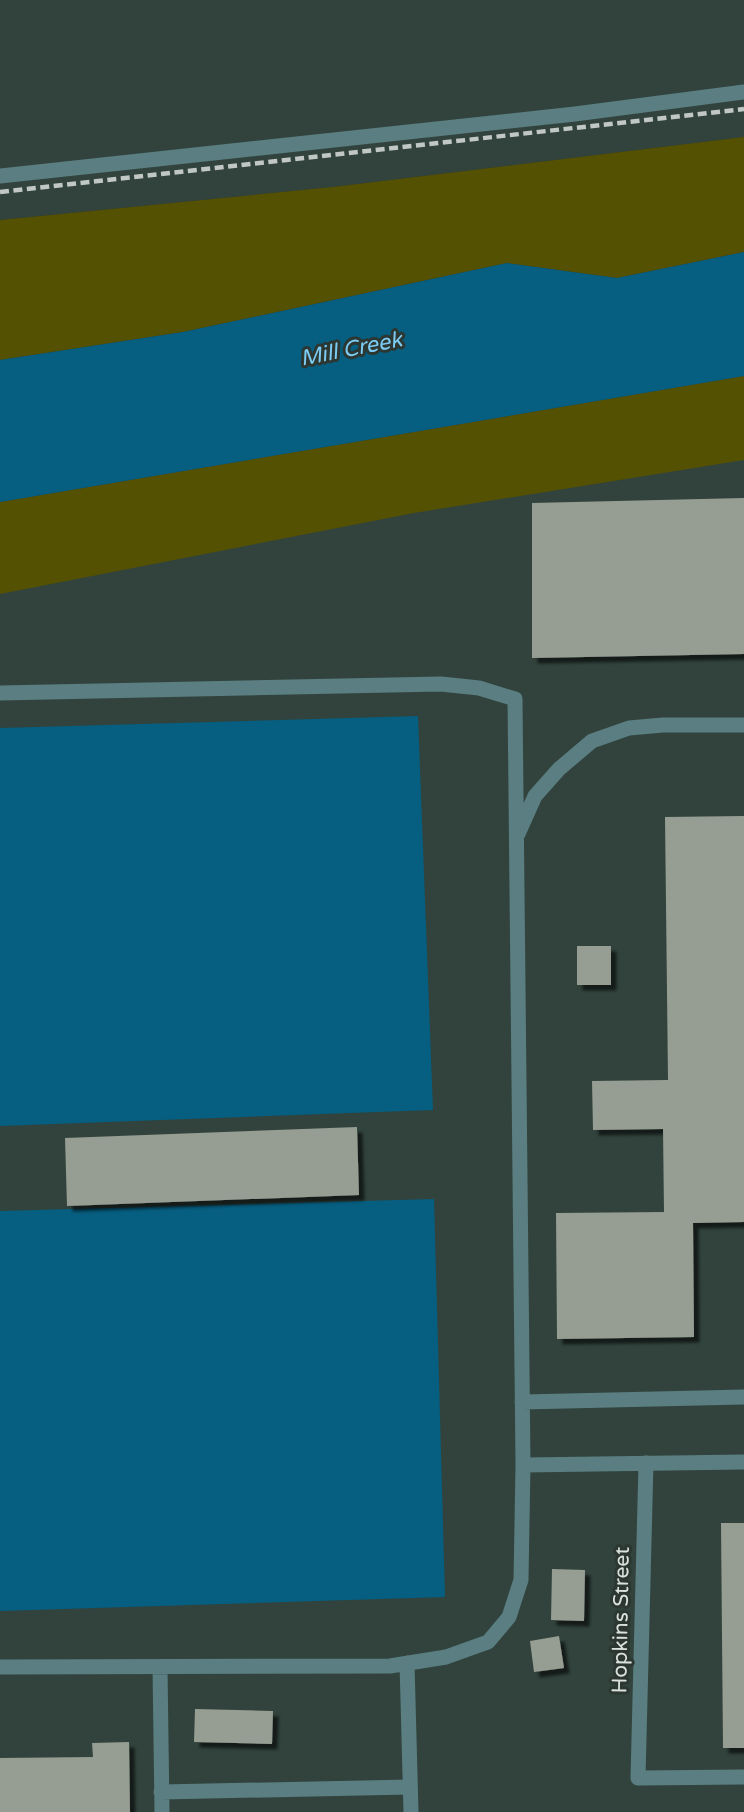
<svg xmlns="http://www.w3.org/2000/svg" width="744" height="1812" viewBox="0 0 744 1812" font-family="'Varela Round',sans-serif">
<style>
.built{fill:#31433c}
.green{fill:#555103}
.water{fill:#065e80}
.building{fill:#969d93;filter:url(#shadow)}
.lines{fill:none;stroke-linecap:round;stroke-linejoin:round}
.minor{stroke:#5a7e81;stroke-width:15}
.rail{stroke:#c1c7c4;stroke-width:4.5;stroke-dasharray:9 4.5;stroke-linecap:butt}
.labels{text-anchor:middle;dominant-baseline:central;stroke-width:6;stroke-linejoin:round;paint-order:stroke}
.street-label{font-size:21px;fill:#dbe1de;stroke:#2c3732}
.water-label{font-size:22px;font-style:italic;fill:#7ccbf3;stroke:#2c3732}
</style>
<defs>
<filter id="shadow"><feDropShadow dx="5.5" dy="5.5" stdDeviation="1.5" flood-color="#0009"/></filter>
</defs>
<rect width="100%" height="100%" fill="#2c3732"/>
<path class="built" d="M0 0H744V137L333 187 0 220Z
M744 376V1812H0V502Z"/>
<path class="green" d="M744 137V252L617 278 507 263 183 332 0 360V220L333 187Z
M744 376V460L414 513 0 594V502Z"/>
<path class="water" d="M744 252V376L0 502V360L183 332 507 263 617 278Z
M418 716 433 1110 0 1126V728Z
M434 1199 445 1597 0 1611V1211Z"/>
<path class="building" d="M744 498V654L532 658V503Z
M744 816V1222L693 1223 694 1337 557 1339 556 1213 664 1212 663 1129 593 1130 592 1081 668 1080 665 817Z
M577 946H611V985H577Z
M357 1127 359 1195 67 1206 65 1138Z
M721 1523H744V1748H723Z
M552 1569 585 1570 584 1621 551 1620Z
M559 1636 564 1668 534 1672 530 1641Z
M195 1709 273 1711 272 1744 194 1742Z
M129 1742 130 1812H0V1758L93 1757 92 1743Z"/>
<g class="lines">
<path class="minor" d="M0 176 575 114 744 92
M0 693 441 684 479 688 515 699 523 1465 521 1580 509 1617 488 1642 446 1657 390 1666 0 1667
M518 834 535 796 559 769 592 741 629 728 663 725H744
M522 1402 744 1397
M646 1463 638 1778 744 1777
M523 1465 744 1462
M407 1663 411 1812
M160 1667 162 1812
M161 1792 410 1787"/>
<path class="rail" d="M0 192 744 109"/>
</g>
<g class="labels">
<g class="street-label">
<text transform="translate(621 1620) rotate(-89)">Hopkins Street</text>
</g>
<g class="water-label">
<text transform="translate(351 349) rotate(-11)">Mill Creek</text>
</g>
</g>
</svg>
